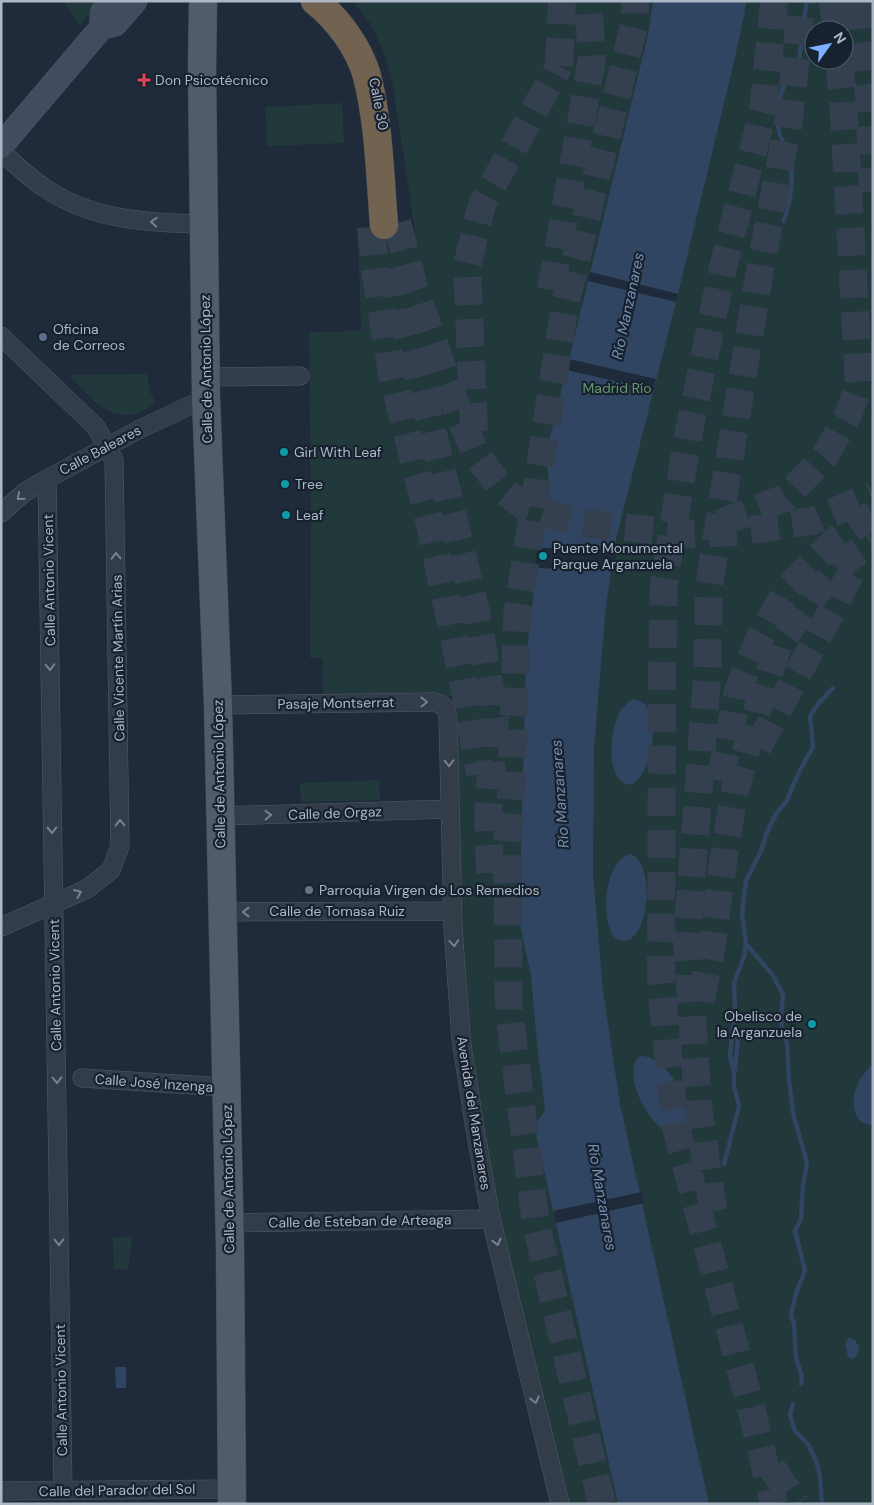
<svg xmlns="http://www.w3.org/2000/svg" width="874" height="1505" viewBox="0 0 874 1505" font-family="'DM Sans',sans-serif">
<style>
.green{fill:#21393b;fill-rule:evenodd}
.water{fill:#2f4561}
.pier{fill:#1f2b3a}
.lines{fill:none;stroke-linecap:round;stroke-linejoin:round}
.stream{stroke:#2f4561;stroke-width:4.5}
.primary-tunnel{stroke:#34404f;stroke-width:28;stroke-dasharray:28 14;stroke-linecap:butt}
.highway-tunnel{stroke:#34404f;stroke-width:28;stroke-dasharray:28 14;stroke-linecap:butt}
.street-casing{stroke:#505b68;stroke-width:19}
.secondary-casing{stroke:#505b68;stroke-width:25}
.primary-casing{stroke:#3c4654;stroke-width:29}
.highway-casing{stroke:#3d4855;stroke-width:29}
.street{stroke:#333d4a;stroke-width:18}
.secondary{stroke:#414c5e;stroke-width:24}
.primary{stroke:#515c6b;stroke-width:28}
.highway{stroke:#71634f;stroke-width:28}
.oneway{stroke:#76818f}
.health-dot{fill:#e0444e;stroke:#18222f;stroke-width:2}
.service-dot{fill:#5c6f8a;stroke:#18222f;stroke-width:2}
.culture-dot{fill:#0f9aa8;stroke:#18222f;stroke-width:2}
.worship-dot{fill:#6b7280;stroke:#18222f;stroke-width:2}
.labels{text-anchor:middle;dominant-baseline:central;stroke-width:4.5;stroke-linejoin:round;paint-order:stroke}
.poi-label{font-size:14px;fill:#adb8c7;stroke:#18222f;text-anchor:start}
.street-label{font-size:14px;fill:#adb8c7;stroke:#18222f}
.park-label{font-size:14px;fill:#63996e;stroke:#18222f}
.water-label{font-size:15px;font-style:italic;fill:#738fb2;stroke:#18222f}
</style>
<rect width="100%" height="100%" fill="#1f2b3a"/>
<path class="green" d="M63 1H100L80 25Z
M352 1H873V1504H564L498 1218 473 1075 459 936 458 696 323 697 322 658H310L311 509 309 332 361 331 358 237 415 231 393 86 385 55 370 23ZM814 30H844V60H814Z
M342 103 344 143 267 146 265 107Z
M147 374 150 392 156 403C151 406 144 411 139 413 107 423 89 395 69 375Z
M379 780 380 800 301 802 300 783Z
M113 1237H132L128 1270 114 1269Z"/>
<path class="water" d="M653 1H746L744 16 734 62 678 294 614 547 605 616 594 747 593 874 603 991 620 1104 709 1504H618L534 1125 545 1111 537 1043 531 976 519 921 526 660 539 545 549 481 546 454 648 35Z
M633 699C671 701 647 802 622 782 606 769 611 730 619 713 623 707 627 703 633 699Z
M630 854C657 863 649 942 623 941 599 941 600 862 630 854Z
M640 1056C669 1053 703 1122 680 1133 658 1144 617 1074 640 1056Z
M873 1064V1125C855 1126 851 1106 855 1091 858 1081 865 1071 873 1064Z
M849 1337 855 1340 859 1347 858 1354 853 1359 848 1357 845 1344Z
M115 1367H126V1388H116Z"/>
<path class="pier" d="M590 272 678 294 676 302 588 281Z
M569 359 656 379 653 392 624 383 566 370Z
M617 547 614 570 535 568 537 548Z
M642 1192 644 1203 556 1223 553 1211Z"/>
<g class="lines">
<path class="stream" d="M784 221C790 200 795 179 789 157 785 142 777 137 778 118 778 103 782 87 789 74 792 69 796 67 798 62 803 42 803 21 807 1
M746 944 772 974 783 995 781 1017 782 1033 787 1042 789 1081 794 1117 807 1163 803 1185 801 1219 795 1231 805 1271 797 1290 791 1315 794 1323 796 1358 802 1376 801 1384
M733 1029 738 1039 735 1070
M724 1164 739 1106 734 1087V1073L730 1056 735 1009 734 983 744 957 746 944 742 914 746 881 761 851 767 832 776 814 786 802 799 772 813 747 810 716 818 704 833 688
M793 1404 790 1414 795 1431 808 1444 817 1463 820 1477 822 1504"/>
<path class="primary-tunnel" d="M833 1 836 30
M397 223 415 290 457 409 476 455 504 491 525 507 580 523 693 534 737 532 813 521 873 495
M474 431 467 266 482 204 559 66
M720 523 785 498 825 456 848 415 859 385 843 99 839 60"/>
<path class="highway-tunnel" d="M774 1 763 111 723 267 688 436 664 583 662 674 661 983 675 1124 752 1412 774 1504
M857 1 869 96 873 192
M559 66 562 1
M371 227 375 269 392 373 429 520 466 695 480 774
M393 268 403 317 427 409 476 612 496 721
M551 290 592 59 588 1
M758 747 832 610 851 573 855 564
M720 781 738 691 759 639 789 586 837 539 873 514
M490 873 488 816 496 702
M701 1001 712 945 726 841 735 790 761 697 778 646 811 599 849 558 873 541
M713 1211 698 1106 687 939 707 679 709 586 759 275 789 119 802 1
M772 1468 797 1504
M602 1504 536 1224 509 1010 507 846 511 795 517 616 565 304 635 21V1"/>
<g class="street-casing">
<path id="street" d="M1 151C15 164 29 178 45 188 91 220 149 223 203 224
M1 336 96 427 114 460 120 846 111 870 87 889 1 927
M206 377 300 376
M47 479 63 1491
M1 513 25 492 47 479 140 429 206 398
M218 705 435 702 444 706 448 715 453 928 461 1039 475 1129 491 1219 560 1504
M219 816 450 809
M221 912 452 911
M82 1078 225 1087
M229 1223 491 1219
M1 1491 232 1489"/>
</g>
<g class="secondary-casing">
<path id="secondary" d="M102 27V14L109 1
M1 146 102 27 115 24 135 1"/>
</g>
<g class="primary-casing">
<path id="primary" d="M203 1 202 71 206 398 218 705 230 1249 232 1504"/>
</g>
<g class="highway-casing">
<path id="highway" d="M315 1C338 19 359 48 367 76 379 124 380 176 384 225"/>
</g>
<use href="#street" class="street"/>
<use href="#secondary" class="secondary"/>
<use href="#primary" class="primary"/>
<use href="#highway" class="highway"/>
</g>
<defs><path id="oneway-chevron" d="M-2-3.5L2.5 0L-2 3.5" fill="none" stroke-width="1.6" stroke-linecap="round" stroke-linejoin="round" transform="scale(1.25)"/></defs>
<g class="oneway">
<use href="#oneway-chevron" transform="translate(154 222) rotate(-177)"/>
<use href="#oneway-chevron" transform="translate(20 497) rotate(140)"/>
<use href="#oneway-chevron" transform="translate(116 556) rotate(-91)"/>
<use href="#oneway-chevron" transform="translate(50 667) rotate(89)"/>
<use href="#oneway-chevron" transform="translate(424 702) rotate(-1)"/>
<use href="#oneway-chevron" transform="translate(449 763) rotate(89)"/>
<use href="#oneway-chevron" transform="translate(268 815) rotate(-2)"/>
<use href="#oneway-chevron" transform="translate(120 823) rotate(-91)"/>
<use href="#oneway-chevron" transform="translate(52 830) rotate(89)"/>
<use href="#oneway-chevron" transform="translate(78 893) rotate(-24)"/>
<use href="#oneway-chevron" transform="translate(246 912) rotate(180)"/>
<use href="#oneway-chevron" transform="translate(454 943) rotate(86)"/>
<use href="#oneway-chevron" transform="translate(57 1080) rotate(89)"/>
<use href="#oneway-chevron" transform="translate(59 1242) rotate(89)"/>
<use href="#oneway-chevron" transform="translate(497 1242) rotate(76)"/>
<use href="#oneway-chevron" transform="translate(535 1400) rotate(76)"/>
</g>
<path class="health-dot" d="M141.5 72.5h5v5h5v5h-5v5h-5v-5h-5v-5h5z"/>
<circle class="service-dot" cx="43" cy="337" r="5"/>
<g class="culture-dot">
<circle cx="284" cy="452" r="5"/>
<circle cx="285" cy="484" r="5"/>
<circle cx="286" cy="515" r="5"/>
<circle cx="543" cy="556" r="5"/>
<circle cx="812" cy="1024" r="5"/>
</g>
<circle class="worship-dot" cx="309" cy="890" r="5"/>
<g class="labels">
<g class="poi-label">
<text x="155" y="80">Don Psicotécnico</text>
<text x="53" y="329">Oficina<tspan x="53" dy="16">de Correos</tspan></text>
<text x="294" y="452">Girl With Leaf</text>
<text x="295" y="484">Tree</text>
<text x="296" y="515">Leaf</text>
<text x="553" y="548">Puente Monumental<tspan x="553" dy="16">Parque Arganzuela</tspan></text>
<text x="319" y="890">Parroquia Virgen de Los Remedios</text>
<text x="802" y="1016" text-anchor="end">Obelisco de<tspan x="802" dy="16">la Arganzuela</tspan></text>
</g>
<g class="street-label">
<text transform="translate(379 104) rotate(79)">Calle 30</text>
<text transform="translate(206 369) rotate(-91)">Calle de Antonio López</text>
<text transform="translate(100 450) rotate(-28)">Calle Baleares</text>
<text transform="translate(49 580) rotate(-91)">Calle Antonio Vicent</text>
<text transform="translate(118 658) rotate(-91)">Calle Vicente Martín Arias</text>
<text transform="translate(336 703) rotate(-1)">Pasaje Montserrat</text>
<text transform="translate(219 774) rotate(-91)">Calle de Antonio López</text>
<text transform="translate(335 813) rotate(-2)">Calle de Orgaz</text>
<text x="337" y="911">Calle de Tomasa Ruiz</text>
<text transform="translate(55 985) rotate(-91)">Calle Antonio Vicent</text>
<text transform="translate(154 1083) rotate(4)">Calle José Inzenga</text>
<text transform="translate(474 1113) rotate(81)">Avenida del Manzanares</text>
<text transform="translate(228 1179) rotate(-91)">Calle de Antonio López</text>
<text transform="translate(360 1221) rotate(-1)">Calle de Esteban de Arteaga</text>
<text transform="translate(61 1390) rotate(-91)">Calle Antonio Vicent</text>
<text transform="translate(117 1490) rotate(-1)">Calle del Parador del Sol</text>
</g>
<g class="park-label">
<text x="617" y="388">Madrid Río</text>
</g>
<g class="water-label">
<text transform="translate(628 306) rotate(-78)">Río Manzanares</text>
<text transform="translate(560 794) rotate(-94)">Río Manzanares</text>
<text transform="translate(602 1197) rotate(80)">Río Manzanares</text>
</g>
</g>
<rect width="874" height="1505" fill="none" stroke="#adb8c7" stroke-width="5"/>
<g transform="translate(829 45) rotate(57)"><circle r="24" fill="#18222f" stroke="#545e6c"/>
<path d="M0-4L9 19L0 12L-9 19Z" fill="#7ab0ff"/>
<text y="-8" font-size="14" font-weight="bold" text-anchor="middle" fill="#adb8c7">N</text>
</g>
</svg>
